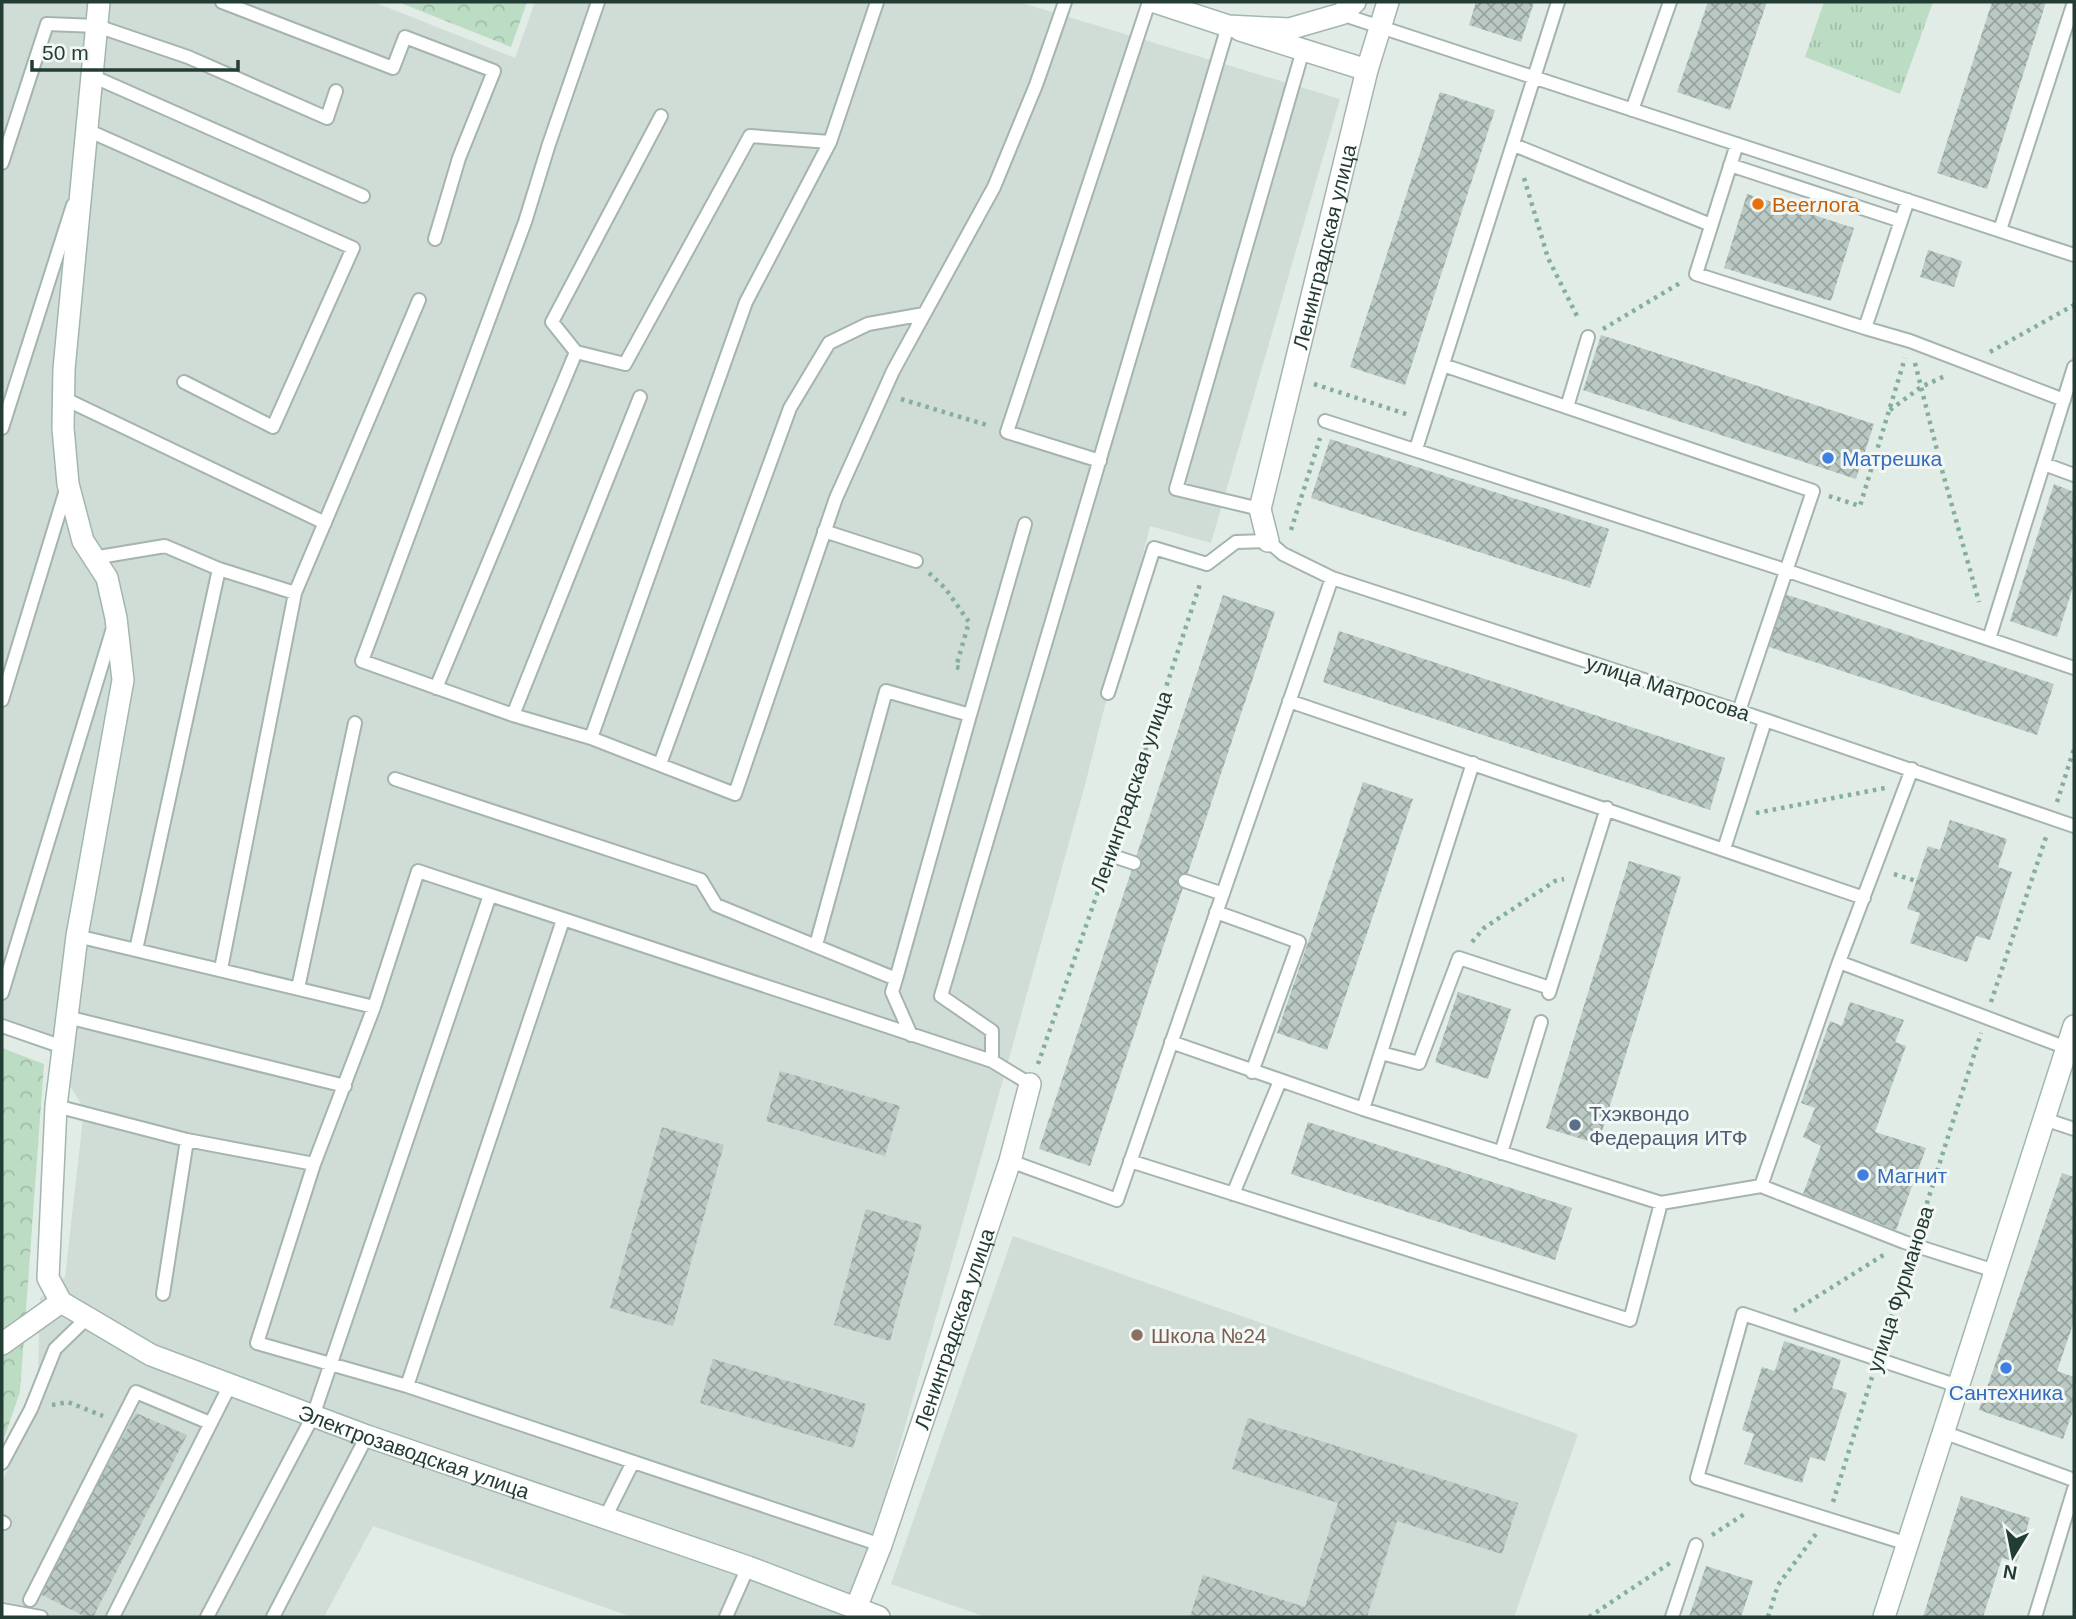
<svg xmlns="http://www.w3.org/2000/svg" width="2076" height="1619" viewBox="0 0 2076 1619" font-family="Helvetica,sans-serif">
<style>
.built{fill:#d0dcd6}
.forest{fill:url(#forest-crowns)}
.park{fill:url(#park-tufts)}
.building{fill:url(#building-cross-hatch)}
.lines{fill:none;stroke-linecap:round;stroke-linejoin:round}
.lane-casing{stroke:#a5b4ae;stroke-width:16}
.street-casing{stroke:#a5b4ae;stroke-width:24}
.secondary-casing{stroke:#a1b7ae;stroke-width:24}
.path{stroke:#83af9f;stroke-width:4.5;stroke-dasharray:3.5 5;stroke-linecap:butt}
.lane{stroke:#fff;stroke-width:12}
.street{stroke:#fff;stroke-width:21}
.secondary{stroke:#fff;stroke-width:21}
.food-dot{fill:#e8710a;stroke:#f3f8f5;stroke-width:2.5}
.shop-dot{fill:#3f7fe0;stroke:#f3f8f5;stroke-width:2.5}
.service-dot{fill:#5c6f8a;stroke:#f3f8f5;stroke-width:2.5}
.education-dot{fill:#8d6e63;stroke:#f3f8f5;stroke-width:2.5}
.labels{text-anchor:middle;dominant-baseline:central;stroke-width:6;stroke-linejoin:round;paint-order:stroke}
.food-label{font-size:21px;fill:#c56008;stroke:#f3f8f5;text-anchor:start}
.street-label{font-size:21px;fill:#233c34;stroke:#f3f8f5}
.shop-label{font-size:21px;fill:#366cbe;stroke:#f3f8f5;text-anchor:start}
.service-label{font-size:21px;fill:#4e5e75;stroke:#f3f8f5;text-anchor:start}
.education-label{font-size:21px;fill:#785e54;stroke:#f3f8f5;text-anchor:start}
</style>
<defs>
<pattern id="forest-crowns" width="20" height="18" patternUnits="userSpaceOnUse" patternTransform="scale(1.75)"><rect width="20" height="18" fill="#bcdcc3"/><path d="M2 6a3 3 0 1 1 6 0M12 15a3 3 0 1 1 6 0" fill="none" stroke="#a1bea8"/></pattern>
<pattern id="park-tufts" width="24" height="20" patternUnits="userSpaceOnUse" patternTransform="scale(1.75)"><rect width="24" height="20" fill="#bcdcc3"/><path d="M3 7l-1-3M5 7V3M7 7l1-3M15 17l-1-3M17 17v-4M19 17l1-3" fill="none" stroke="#a1bea8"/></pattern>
<pattern id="building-cross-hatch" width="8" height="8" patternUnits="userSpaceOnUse" patternTransform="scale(1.75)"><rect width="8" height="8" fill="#bac9c3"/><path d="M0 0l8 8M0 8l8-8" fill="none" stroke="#97a49f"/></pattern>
</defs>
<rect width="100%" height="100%" fill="#e2ece7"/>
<path class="built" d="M2 2H374L515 58 535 2H1019L1340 99 1211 543 1150 526 1085 785 996 1105 886 1493 843 1617H632L373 1526 324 1617H2V1481L37 1412 40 1298 65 1277 84 1109 49 1051 2 1034Z
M1013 1236 1578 1434 1514 1617H986L891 1584Z"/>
<path class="forest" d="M398 2H527L511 47Z
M2 1048 44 1064 20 1392 2 1444Z"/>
<path class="park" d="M1824 2H1933L1900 94 1805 57Z"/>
<path class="building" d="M1476 2H1534L1521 42 1469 25Z
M1708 2H1767L1730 110 1677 92Z
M1992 2H2046L1987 189 1937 173Z
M1440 92 1495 110 1405 385 1350 367Z
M1747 194 1854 228 1831 301 1724 268Z
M1928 250 1962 261 1954 287 1920 277Z
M1601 335 1874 424 1856 479 1583 390Z
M1330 439 1609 529 1590 588 1311 498Z
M2054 484 2074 492V584L2057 637 2010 621Z
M1785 594 2054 684 2037 735 1766 646Z
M1223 595 1275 612 1090 1166 1039 1149Z
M1339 631 1725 758 1710 810 1323 682Z
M1363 782 1413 799 1327 1050 1277 1033Z
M1950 820 2007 839 1998 867 2012 872 1990 940 1976 936 1967 962 1910 943 1920 913 1907 909 1928 846 1940 850Z
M1629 861 1681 877 1598 1144 1546 1128Z
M1458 992 1511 1009 1488 1079 1435 1062Z
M1850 1002 1904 1020 1895 1042 1906 1046 1875 1132 1926 1148 1896 1230 1803 1194 1821 1146 1803 1137 1815 1108 1801 1103 1830 1021 1842 1026Z
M780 1071 900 1106 885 1156 766 1121Z
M1308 1122 1572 1208 1555 1260 1291 1174Z
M662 1127 724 1145 673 1326 610 1308Z
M2062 1173 2074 1177V1321L2057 1371 2074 1377V1408L2063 1439 1979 1410Z
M866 1209 922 1225 890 1341 834 1325Z
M1784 1341 1841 1360 1832 1388 1847 1393 1825 1461 1810 1457 1802 1483 1744 1464 1754 1434 1742 1430 1762 1367 1775 1371Z
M713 1359 866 1404 853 1448 700 1403Z
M136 1413 187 1435 93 1617H86L38 1593Z
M1248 1418 1518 1503 1502 1554 1397 1521 1367 1617H1190L1203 1575 1305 1607 1338 1503 1232 1469Z
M1961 1496 2030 1518 2017 1562 2002 1558 1983 1617H1923Z
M1706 1566 1753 1581 1741 1617H1689Z"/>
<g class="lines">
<g class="lane-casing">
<path id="lane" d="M222 2 393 68 405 37 494 71 459 158 435 239
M598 2 549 144 525 222 362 661 513 715 591 738 735 794 836 498 893 371 994 187 1036 85 1065 2
M1341 14 2074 255
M92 76 363 196
M1632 110 1670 2
M87 130 353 248 273 427 184 382
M1737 144 1696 274 1865 328
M1514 145 1711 225
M2 163 47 24 97 26 188 57 327 118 336 91
M1730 165 1901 221
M1908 200 1865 328 1910 341 2064 400
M2000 230 2074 2
M576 352 552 322 661 116
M1443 365 1813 491 1739 711
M63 398 325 523
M1567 407 1588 337
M1325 421 1785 570 2074 668
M2 428 73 205
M1416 449 1558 2
M1100 461 1007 432 1149 2
M2044 464 2074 475
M1260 509 1176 489 1303 50
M824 531 916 561
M93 558 165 546 219 569 295 593
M1989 639 2074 367
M436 688 576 352 625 364 750 136 830 142
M1108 693 1154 548 1207 564 1236 542 1268 541 1283 554 1332 578 1739 711 2074 826
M2 700 66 490
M1289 701 1864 898
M513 715 640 397
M970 715 1025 524
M591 738 746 302 830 142 877 2
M660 764 790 408 829 343 868 324 924 314
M395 779 701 880 716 905 896 979 892 992 911 1035
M1724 849 1765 721
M1110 855 1134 863
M1185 881 1223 894
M1216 912 1299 942 1252 1072
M77 936 374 1007
M816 945 886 691 970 715 896 979
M136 950 219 569
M1839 962 1912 769
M221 969 295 593 419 300
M298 988 355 723
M2 993 113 628
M1549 993 1607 808
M67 1017 345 1086
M2 1026 63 1047
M1171 1042 1363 1109 1661 1203 1761 1186
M1381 1053 1419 1063 1459 958 1550 988
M992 1061V1031L941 996 1228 26
M56 1106 187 1140 314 1164
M1363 1109 1473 763
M2044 1119 2074 1129
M1501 1153 1541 1022
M1010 1161 1117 1200 1332 578
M1130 1161 1630 1320 1661 1203
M1233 1194 1280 1081
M1995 1271 1904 1242 1761 1186 1839 962 2067 1048
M163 1294 187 1140
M407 1386 563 920
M1943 1432 2074 1480
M2 1463 31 1409 55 1349 87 1318
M605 1518 633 1462
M2 1522 4 1523
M1908 1544 1697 1478 1743 1314 1958 1386
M881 1545 407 1386 257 1343 314 1164 374 1007 418 871 992 1061 1030 1084
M30 1600 136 1392 210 1423
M2 1610 41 1617
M113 1617 230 1385
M207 1617 313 1416 490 895
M273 1617 367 1436
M726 1617 748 1567
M1672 1617 1696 1545
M2035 1617 2074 1489"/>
</g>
<g class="street-casing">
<g id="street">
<path d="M1240 30 1367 70"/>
<path id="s1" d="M1268 541 1260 509 1367 70 1388 2"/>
<path d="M2 1344 61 1302"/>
<path id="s2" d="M856 1608 881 1545 1010 1161 1030 1084"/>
</g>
</g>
<g class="secondary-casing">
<g id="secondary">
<path id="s3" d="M99 2 64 369 63 428 68 484 83 541 107 578 116 618 123 680 77 936 56 1106 48 1278 61 1302 151 1355 367 1436 748 1567 879 1617"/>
<path d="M1155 2 1228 26 1289 29 1341 14 1355 2"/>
<path d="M1884 1617 2074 1026"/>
</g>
</g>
<path class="path" d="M1524 178 1548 258 1579 320
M1603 329 1680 283
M1990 352 2074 305
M1915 363 1942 470 1979 602
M1314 384 1409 415
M901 399 990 426
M1890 410 1921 387 1945 376
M1829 496 1860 506 1905 358
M1291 530 1320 438
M929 573 945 588 969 622 956 667 963 669
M2057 802 2074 749
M1756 813 1885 788
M1116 839 1201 581
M1894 874 1916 881
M1472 942 1484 928 1555 881 1564 879
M1991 1002 2046 837
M1038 1064 1104 874
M1919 1228 1981 1033
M1794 1311 1885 1254
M1883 1342 1908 1263
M52 1405 68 1402 103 1416
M1833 1502 1872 1377
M1712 1535 1746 1513
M1589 1617 1670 1563
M1768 1617 1778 1585 1816 1534"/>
<use href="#lane" class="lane"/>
<use href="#street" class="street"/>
<use href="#secondary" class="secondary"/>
</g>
<circle class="food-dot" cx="1758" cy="204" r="7"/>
<g class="shop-dot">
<circle cx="1828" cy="458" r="7"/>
<circle cx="1863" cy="1175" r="7"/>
<circle cx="2006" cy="1368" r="7"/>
</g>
<circle class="service-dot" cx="1575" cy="1125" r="7"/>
<circle class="education-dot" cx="1137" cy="1335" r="7"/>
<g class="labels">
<g class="food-label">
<text x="1772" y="204">Beerлога</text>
</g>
<g class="street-label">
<text stroke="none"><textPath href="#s1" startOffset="303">Ленинградская улица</textPath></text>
<text transform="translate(1668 688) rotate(18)">улица Матросова</text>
<text transform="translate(1131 791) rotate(-71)">Ленинградская улица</text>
<text transform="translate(1900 1289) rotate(-72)">улица Фурманова</text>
<text stroke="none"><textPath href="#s2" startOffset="296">Ленинградская улица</textPath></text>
<text stroke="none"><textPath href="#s3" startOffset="1706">Электрозаводская улица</textPath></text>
</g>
<g class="shop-label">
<text x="1842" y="458">Матрешка</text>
<text x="1877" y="1175">Магнит</text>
<text x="2006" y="1392" text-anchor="middle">Сантехника</text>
</g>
<g class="service-label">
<text x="1589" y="1113">Тхэквондо<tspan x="1589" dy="24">Федерация ИТФ</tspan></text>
</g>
<g class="education-label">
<text x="1151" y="1335">Школа №24</text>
</g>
</g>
<rect width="2076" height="1619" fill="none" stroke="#233c34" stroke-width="7"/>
<g transform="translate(2013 1556) rotate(190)" stroke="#f3f8f5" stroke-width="5" paint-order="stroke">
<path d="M0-5L12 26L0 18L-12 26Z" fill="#233c34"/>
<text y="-10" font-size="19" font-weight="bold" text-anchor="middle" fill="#233c34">N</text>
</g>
<path d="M32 60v10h206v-10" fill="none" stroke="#233c34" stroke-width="3.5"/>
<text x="42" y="60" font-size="21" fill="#233c34" stroke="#f3f8f5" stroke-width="5" paint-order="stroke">50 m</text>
</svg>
